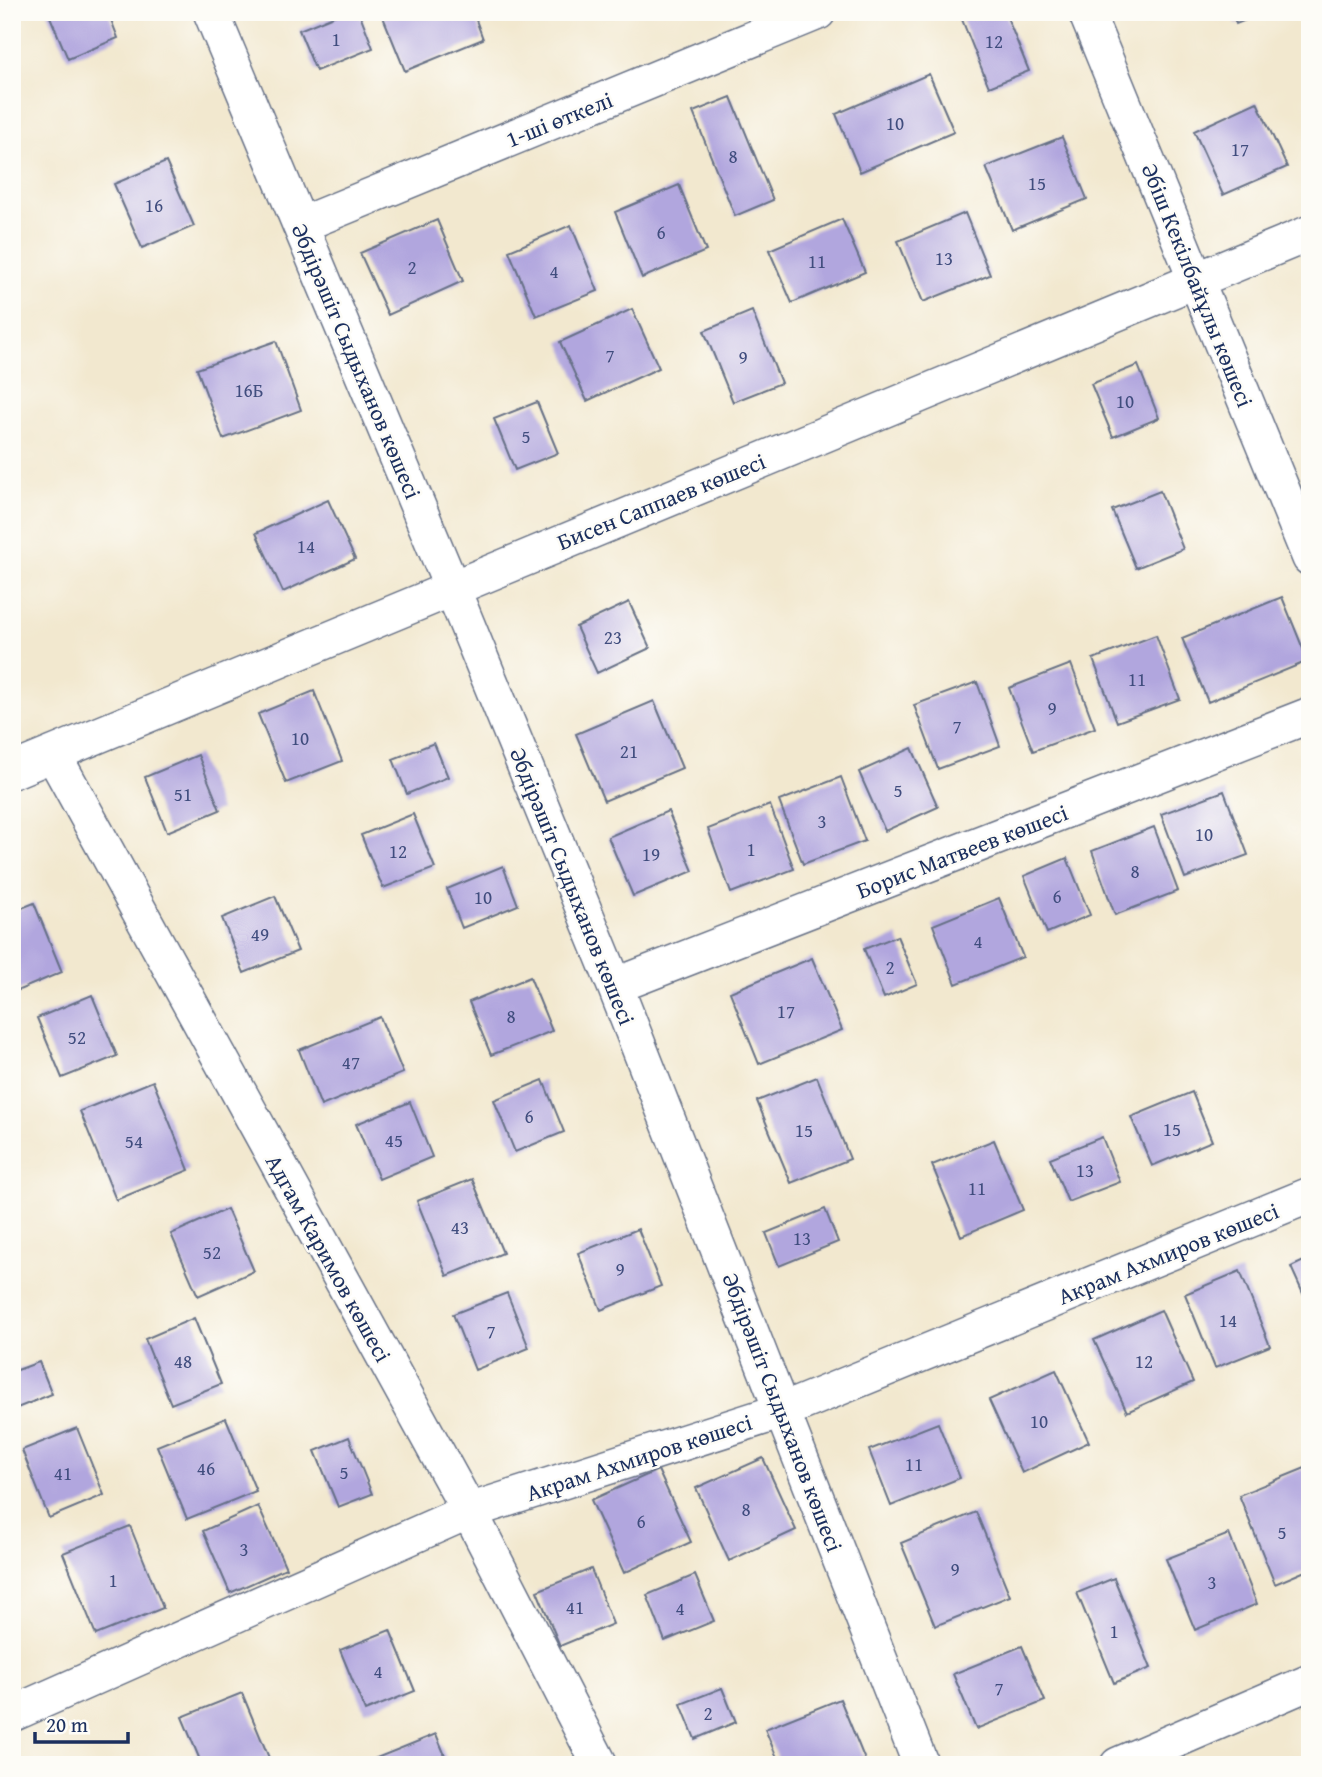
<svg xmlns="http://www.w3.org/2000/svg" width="1322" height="1777" viewBox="0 0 1322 1777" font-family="'Gentium Book Plus',serif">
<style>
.building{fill:#b1a6de}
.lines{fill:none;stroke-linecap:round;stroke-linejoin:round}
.street-casing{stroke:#667086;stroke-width:38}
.street{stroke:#fff;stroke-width:35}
.labels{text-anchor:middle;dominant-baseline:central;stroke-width:5;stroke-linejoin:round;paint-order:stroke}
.number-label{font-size:19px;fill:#404d7e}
.street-label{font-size:23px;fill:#1b2f5e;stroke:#fdfcf7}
</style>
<rect width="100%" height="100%" fill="#fdfcf7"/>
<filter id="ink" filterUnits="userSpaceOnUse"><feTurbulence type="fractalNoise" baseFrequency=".0143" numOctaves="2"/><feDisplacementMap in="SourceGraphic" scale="14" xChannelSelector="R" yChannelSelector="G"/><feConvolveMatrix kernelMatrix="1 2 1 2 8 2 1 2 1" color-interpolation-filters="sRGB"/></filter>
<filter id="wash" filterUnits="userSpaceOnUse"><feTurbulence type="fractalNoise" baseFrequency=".00686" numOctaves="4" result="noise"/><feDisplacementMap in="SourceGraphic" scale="28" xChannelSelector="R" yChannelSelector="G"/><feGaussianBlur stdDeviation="1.57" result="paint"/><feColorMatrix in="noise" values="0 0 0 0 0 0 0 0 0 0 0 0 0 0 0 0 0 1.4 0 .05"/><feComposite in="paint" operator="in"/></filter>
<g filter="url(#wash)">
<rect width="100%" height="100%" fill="#f2e8cf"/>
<g id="blocks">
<path class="building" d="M48 12H108L118 38 68 59Z
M343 12H359L373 48 316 71 299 30Z
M381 12H473L483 39 405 71Z
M959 12H1005L1029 71 989 87Z
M1232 12H1266L1236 24Z
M929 74 954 132 860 172 836 114Z
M731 97 773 200 735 216 693 112Z
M1257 102 1287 167 1223 195 1194 131Z
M1062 137 1087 199 1012 230 986 167Z
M166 162 194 226 142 248 114 184Z
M679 185 706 251 642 278 615 212Z
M965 213 990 275 923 302 898 241Z
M842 219 865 272 792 303 769 250Z
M437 220 463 281 388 315 360 253Z
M571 225 598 291 536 316 509 251Z
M632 309 659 368 587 401 560 342Z
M752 311 781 383 733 402 704 331Z
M276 341 301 410 223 439 197 369Z
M1138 365 1159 418 1113 437 1091 384Z
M537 402 558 453 515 470 494 419Z
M1160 491 1183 549 1136 568 1112 510Z
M328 500 355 559 283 592 256 533Z
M1282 597 1308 661 1208 702 1182 638Z
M629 602 650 648 597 673 576 627Z
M1156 635 1180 699 1117 722 1093 659Z
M1071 664 1095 728 1033 751 1009 688Z
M977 682 1000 746 938 769 914 705Z
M314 691 342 761 286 783 258 714Z
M654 701 682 768 604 801 576 734Z
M434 743 448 777 407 794 393 759Z
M912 748 938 807 885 831 859 772Z
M198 755 220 810 167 832 145 777Z
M841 777 865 841 803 864 779 801Z
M1224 791 1248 855 1185 878 1161 814Z
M770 805 794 869 731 893 708 829Z
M668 811 693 871 633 896 608 837Z
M413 814 435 868 383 888 361 835Z
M1154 827 1178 891 1115 915 1092 851Z
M1067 858 1090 915 1047 933 1024 876Z
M503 866 518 905 462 928 447 889Z
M275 896 298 951 244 973 222 918Z
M999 898 1023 957 956 984 933 925Z
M34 903 62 972 12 993V912Z
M897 936 917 984 884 998 864 949Z
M812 958 842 1030 759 1064 730 992Z
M530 977 552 1031 491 1055 469 1002Z
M92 995 117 1056 62 1078 37 1018Z
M380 1017 403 1073 321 1106 299 1050Z
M817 1077 850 1159 791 1183 757 1101Z
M543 1080 564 1132 515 1152 494 1100Z
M153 1081 189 1170 116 1200 80 1111Z
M1192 1092 1212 1141 1152 1166 1131 1117Z
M410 1102 432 1157 379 1179 356 1124Z
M1102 1137 1120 1182 1068 1202 1050 1158Z
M994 1140 1023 1210 961 1236 932 1165Z
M472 1179 503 1253 447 1276 417 1201Z
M227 1209 254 1271 198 1296 171 1234Z
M825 1209 838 1242 779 1266 766 1233Z
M638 1229 661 1286 601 1310 578 1253Z
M1310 1258V1309L1291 1267Z
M1240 1271 1270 1346 1215 1368 1185 1294Z
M507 1293 529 1348 475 1370 453 1314Z
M1161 1310 1193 1382 1127 1412 1094 1340Z
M194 1318 221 1384 171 1404 145 1339Z
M39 1362 52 1394 12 1410V1372Z
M1056 1370 1089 1442 1022 1473 989 1400Z
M226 1418 256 1491 187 1519 157 1446Z
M938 1423 960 1478 891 1506 869 1450Z
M77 1428 104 1495 49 1518 22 1450Z
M349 1437 372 1494 338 1507 315 1451Z
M763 1458 796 1530 729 1561 696 1488Z
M1310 1466V1569L1275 1584 1239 1495Z
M658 1470 691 1542 624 1573 591 1500Z
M258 1506 286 1568 230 1593 203 1531Z
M976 1512 1010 1596 935 1626 901 1543Z
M130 1526 163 1608 96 1635 63 1553Z
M1229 1534 1257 1604 1195 1630 1166 1559Z
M591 1569 613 1624 560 1646 537 1591Z
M695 1575 714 1621 665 1641 647 1595Z
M1114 1578 1151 1668 1114 1683 1077 1593Z
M390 1630 415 1691 365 1711 340 1650Z
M1022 1646 1045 1701 976 1729 953 1674Z
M722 1688 736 1722 695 1739 681 1704Z
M242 1693 272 1765H202L182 1717Z
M840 1699 867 1765H780L765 1729Z
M436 1734 449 1765H377L374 1759Z"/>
</g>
</g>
<g filter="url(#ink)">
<use href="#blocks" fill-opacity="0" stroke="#667086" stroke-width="2"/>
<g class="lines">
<g class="street-casing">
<path id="street" d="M211 12 452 588 615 986 921 1765
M1086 12 1310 558
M300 225 818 12
M53 754 469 1511 600 1765
M12 771 1310 233
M615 986 1310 715
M12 1714 469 1511 782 1411 1310 1195
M1118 1765 1310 1682"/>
</g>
<use href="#street" class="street"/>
</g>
</g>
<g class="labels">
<g class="number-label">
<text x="336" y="39">1</text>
<text x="994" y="41">12</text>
<text x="895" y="123">10</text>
<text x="1240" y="149">17</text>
<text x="733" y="156">8</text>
<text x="1037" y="183">15</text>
<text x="154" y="205">16</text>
<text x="661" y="232">6</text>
<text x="944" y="258">13</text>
<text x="817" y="261">11</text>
<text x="412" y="267">2</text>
<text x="554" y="271">4</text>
<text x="610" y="355">7</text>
<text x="743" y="357">9</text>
<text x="249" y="390">16Б</text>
<text x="1125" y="401">10</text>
<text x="526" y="436">5</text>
<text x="306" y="546">14</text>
<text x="613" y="637">23</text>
<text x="1137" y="679">11</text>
<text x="1052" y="708">9</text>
<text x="957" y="726">7</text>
<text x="300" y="738">10</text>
<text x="629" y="751">21</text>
<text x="898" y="790">5</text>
<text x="183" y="794">51</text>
<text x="822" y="821">3</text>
<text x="1204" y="834">10</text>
<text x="751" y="849">1</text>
<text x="398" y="851">12</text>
<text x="651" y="854">19</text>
<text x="1135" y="871">8</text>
<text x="1057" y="896">6</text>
<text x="483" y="897">10</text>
<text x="260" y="934">49</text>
<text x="978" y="941">4</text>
<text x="890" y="967">2</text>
<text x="786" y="1011">17</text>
<text x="511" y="1016">8</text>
<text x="77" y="1037">52</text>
<text x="351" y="1062">47</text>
<text x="529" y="1116">6</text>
<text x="1172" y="1129">15</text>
<text x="804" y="1130">15</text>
<text x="394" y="1140">45</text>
<text x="134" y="1141">54</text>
<text x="1085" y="1170">13</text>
<text x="977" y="1188">11</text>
<text x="460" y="1227">43</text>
<text x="802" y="1238">13</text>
<text x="212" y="1252">52</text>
<text x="620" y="1269">9</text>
<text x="1228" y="1320">14</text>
<text x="491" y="1331">7</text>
<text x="183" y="1361">48</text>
<text x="1144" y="1361">12</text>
<text x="1039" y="1421">10</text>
<text x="914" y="1464">11</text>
<text x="206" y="1468">46</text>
<text x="344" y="1472">5</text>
<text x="63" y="1473">41</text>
<text x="746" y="1509">8</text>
<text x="641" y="1521">6</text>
<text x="1282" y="1532">5</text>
<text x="244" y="1549">3</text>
<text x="955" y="1569">9</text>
<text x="113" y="1580">1</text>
<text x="1212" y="1582">3</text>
<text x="575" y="1607">41</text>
<text x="680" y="1608">4</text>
<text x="1114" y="1631">1</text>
<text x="378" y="1671">4</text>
<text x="999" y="1688">7</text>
<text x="708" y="1713">2</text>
</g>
<g class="street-label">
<text transform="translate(559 119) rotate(-22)">1-ші өткелі</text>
<text transform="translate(1198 285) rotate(68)">Әбіш Кекілбайұлы көшесі</text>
<text transform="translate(357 361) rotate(67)">Әбдірәшіт Сыдыханов көшесі</text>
<text transform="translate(661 501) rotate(-22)">Бисен Саппаев көшесі</text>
<text transform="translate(962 851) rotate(-21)">Борис Матвеев көшесі</text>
<text transform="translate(573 886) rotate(68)">Әбдірәшіт Сыдыханов көшесі</text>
<text transform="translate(1168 1253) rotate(-22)">Акрам Ахмиров көшесі</text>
<text transform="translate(329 1258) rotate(61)">Адгам Каримов көшесі</text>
<text transform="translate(783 1412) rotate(69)">Әбдірәшіт Сыдыханов көшесі</text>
<text transform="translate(639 1457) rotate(-18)">Акрам Ахмиров көшесі</text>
</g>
</g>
<rect width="1322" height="1777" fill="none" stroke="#fdfcf7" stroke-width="42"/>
<path d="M35 1732v10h93v-10" fill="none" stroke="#1b2f5e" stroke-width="3.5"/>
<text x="46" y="1732" font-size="21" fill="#1b2f5e" stroke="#fdfcf7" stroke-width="5" paint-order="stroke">20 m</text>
</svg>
